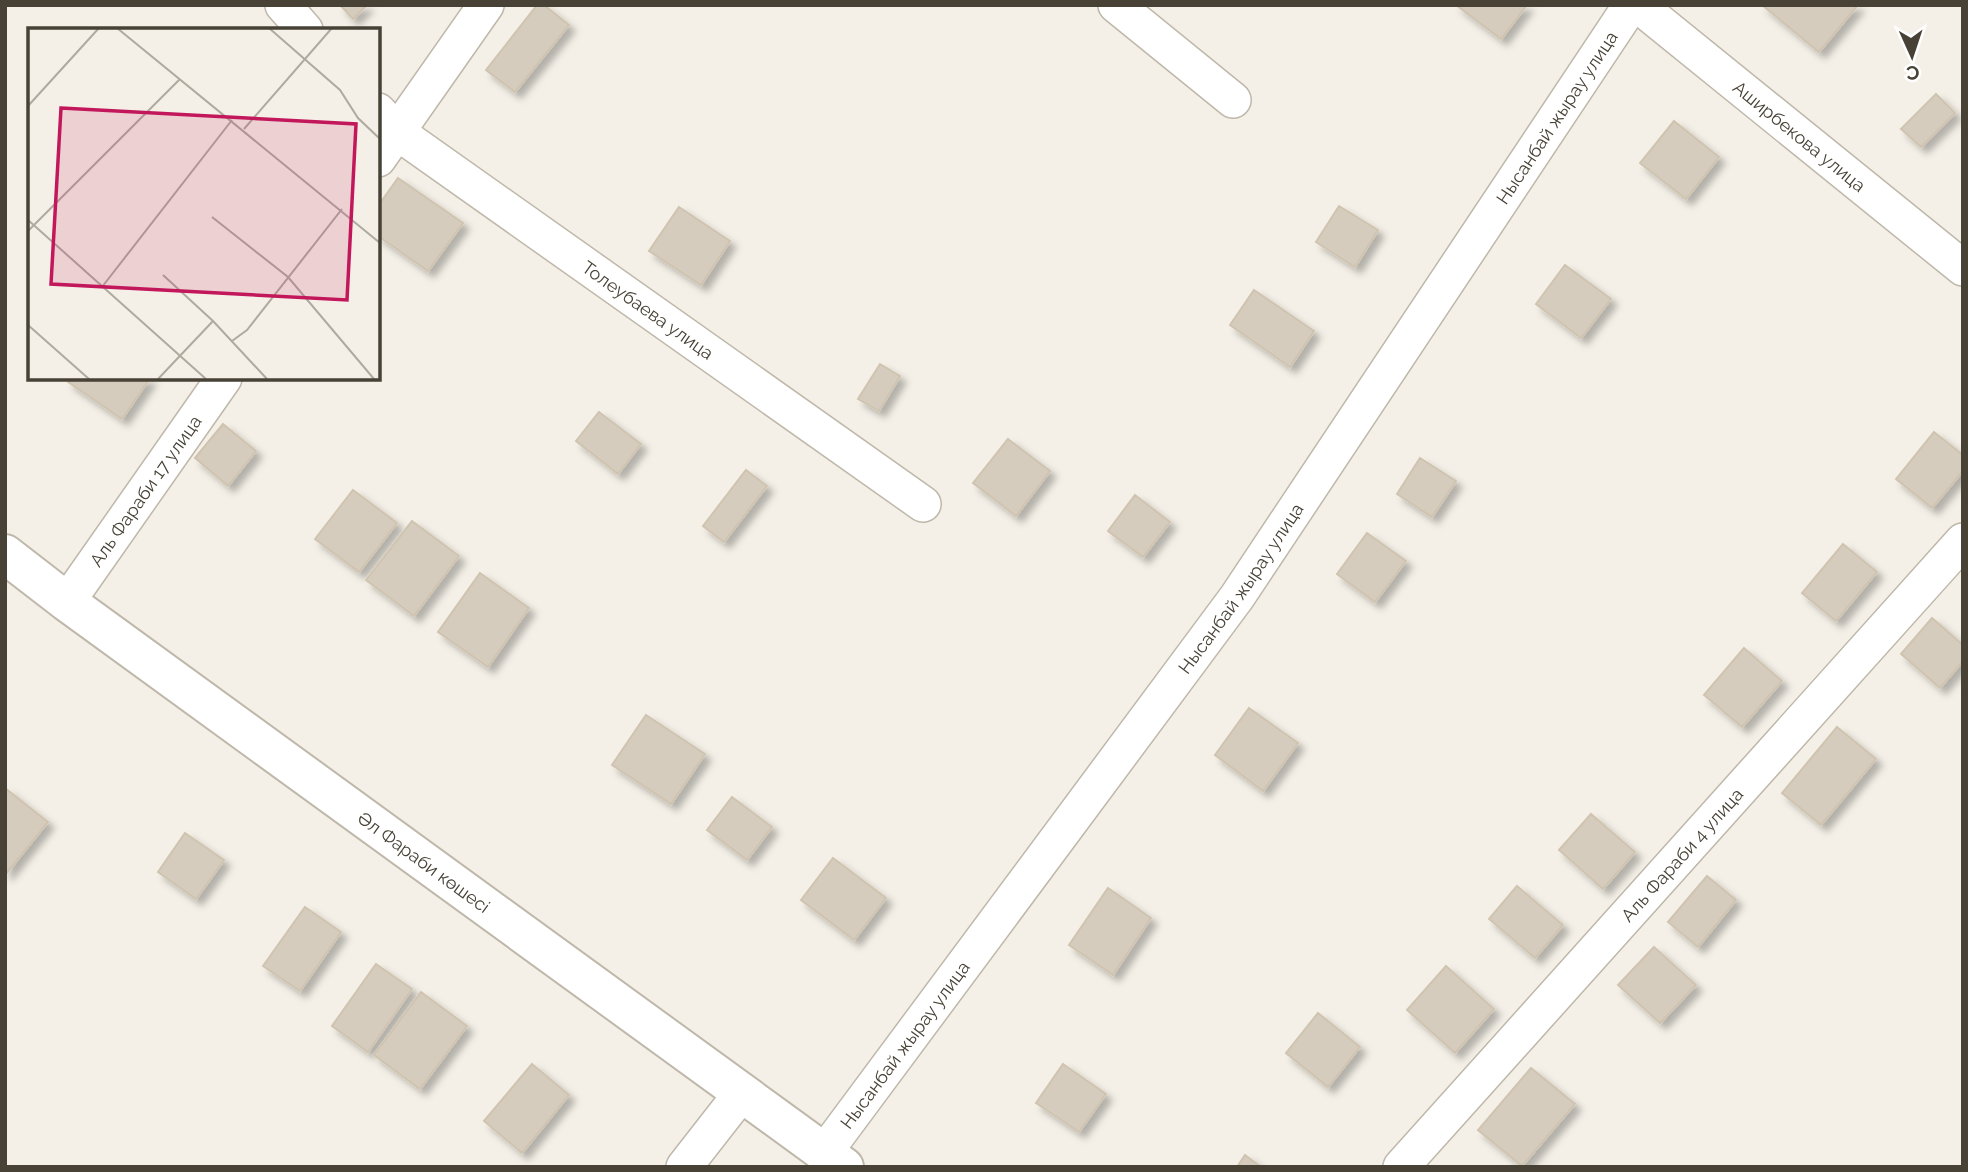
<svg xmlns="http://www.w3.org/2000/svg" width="1968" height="1172" viewBox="0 0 1968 1172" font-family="Raleway,sans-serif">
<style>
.building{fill:#d5ccbd;stroke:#d0c4b0;stroke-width:2;filter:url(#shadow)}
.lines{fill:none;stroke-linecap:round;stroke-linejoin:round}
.minor-casing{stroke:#bfb8aa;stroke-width:38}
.tertiary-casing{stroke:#bfb8aa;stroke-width:42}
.minor{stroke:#fff;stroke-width:35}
.tertiary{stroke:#fff;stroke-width:38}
.labels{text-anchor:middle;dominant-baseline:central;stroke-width:5;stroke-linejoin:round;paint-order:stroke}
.street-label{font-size:18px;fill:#474136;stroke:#fff}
.inset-road{fill:none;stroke:#afaaa0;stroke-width:2}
.view{fill:#c2185b;fill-opacity:0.15;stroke:#c2185b;stroke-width:3.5}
.inset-edge{fill:none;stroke:#474136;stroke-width:3.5}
</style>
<defs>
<filter id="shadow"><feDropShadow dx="6" dy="6" stdDeviation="3.5" flood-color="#0004"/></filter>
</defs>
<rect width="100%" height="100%" fill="#f4f0e7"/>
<path class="building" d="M340 5H367L353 19Z
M537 5H544L569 25 515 92 486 70Z
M1456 5H1527L1501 39Z
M1762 5H1858L1819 52Z
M1936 94 1955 113 1921 147 1901 129Z
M1674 121 1719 157 1686 199 1640 163Z
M398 178 463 223 428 271 378 236V206Z
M1339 206 1378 230 1355 267 1316 242Z
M679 207 730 241 701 285 649 251Z
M1565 265 1611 299 1581 338 1536 304Z
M1254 290 1314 331 1290 367 1230 325Z
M880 364 900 376 879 411 858 399Z
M70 378H150L122 419 68 382Z
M599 412 641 444 618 474 576 441Z
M223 424 256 451 228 486 195 458Z
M1934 432 1963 455V471L1932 508 1896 479Z
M1008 439 1050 471 1016 516 973 483Z
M1420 458 1456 481 1432 517 1397 494Z
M746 470 767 486 724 542 703 526Z
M353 490 397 523 359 572 315 539Z
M1135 495 1170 522 1143 557 1108 531Z
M412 521 459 556 414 616 366 580Z
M1367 533 1406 561 1375 602 1337 574Z
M1843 544 1877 572 1836 621 1802 593Z
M480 573 529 608 488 667 438 632Z
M1932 618 1963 645V661L1940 688 1901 654Z
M1744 648 1782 681 1742 727 1704 695Z
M1249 708 1298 743 1263 791 1215 755Z
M646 715 705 754 671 804 612 765Z
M1837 727 1876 759 1821 825 1782 793Z
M5 788 48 822 6 874 5 873Z
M732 797 772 827 747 860 707 830Z
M1591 814 1635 852 1603 889 1559 850Z
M185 833 224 860 196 899 158 872Z
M833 858 886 898 854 940 801 900Z
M1707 876 1736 900 1698 947 1668 922Z
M1517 886 1563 925 1535 958 1489 919Z
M1108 888 1151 918 1113 975 1069 945Z
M305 907 341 932 300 991 263 966Z
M1654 947 1696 985 1660 1023 1618 985Z
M376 964 412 989 368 1052 332 1026Z
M1446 966 1494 1009 1455 1053 1407 1010Z
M421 992 467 1026 420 1089 374 1055Z
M1318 1013 1360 1047 1328 1087 1286 1053Z
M532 1064 569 1095 522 1153 484 1121Z
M1063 1064 1106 1094 1079 1132 1036 1103Z
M1531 1068 1575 1104 1522 1166 1478 1130Z
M1245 1155 1261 1167H1237Z"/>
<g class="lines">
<g class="minor-casing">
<g id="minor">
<path d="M283 5 305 30"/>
<path d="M1116 5 1233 100"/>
<path id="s1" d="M1638 5 1963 268"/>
<path id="s2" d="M378 111 397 132 923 504"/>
<path d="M378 159 486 5"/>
<path id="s3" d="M67 602 224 378"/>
<path id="s4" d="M824 1153 1237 597 1631 5"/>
<path d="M684 1167 741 1094"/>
<path id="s5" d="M1401 1167 1963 541"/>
</g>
</g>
<g class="tertiary-casing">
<g id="tertiary">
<path id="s6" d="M5 554 67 602 844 1167"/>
</g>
</g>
<use href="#minor" class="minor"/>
<use href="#tertiary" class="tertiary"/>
</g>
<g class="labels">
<g class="street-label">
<text stroke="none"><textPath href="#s4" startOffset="1269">Нысанбай жырау улица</textPath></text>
<text stroke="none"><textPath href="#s1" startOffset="208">Аширбекова улица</textPath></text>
<text stroke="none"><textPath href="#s2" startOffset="336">Толеубаева улица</textPath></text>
<text stroke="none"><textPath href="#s3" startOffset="136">Аль Фараби 17 улица</textPath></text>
<text stroke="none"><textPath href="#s4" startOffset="702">Нысанбай жырау улица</textPath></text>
<text stroke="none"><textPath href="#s5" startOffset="420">Аль Фараби 4 улица</textPath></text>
<text stroke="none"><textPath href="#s6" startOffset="520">Әл Фараби көшесі</textPath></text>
<text stroke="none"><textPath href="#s4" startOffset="135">Нысанбай жырау улица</textPath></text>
</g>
</g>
<g transform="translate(28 28)">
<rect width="352" height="352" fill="#f4f0e7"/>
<path class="inset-road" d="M89 0 352 215M241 0 312 62 330 90 352 111M0 78 71 0M216 101 304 0M184 189 260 249 346 351M0 192 178 351M0 203 152 51M135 247 185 293 239 351M74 259 204 92M0 297 61 351M204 313 219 302 314 181M130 351 185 293"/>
<path class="view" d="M33 80 328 96 319 272 23 256Z"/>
<rect width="352" height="352" class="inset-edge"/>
</g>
<rect width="1968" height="1172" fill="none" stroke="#474136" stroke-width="14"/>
<g transform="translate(1912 56) rotate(177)" stroke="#ffffff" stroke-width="5" paint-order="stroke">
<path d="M0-5L12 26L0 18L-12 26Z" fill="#474136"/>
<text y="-10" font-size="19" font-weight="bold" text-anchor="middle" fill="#474136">С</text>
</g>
</svg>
